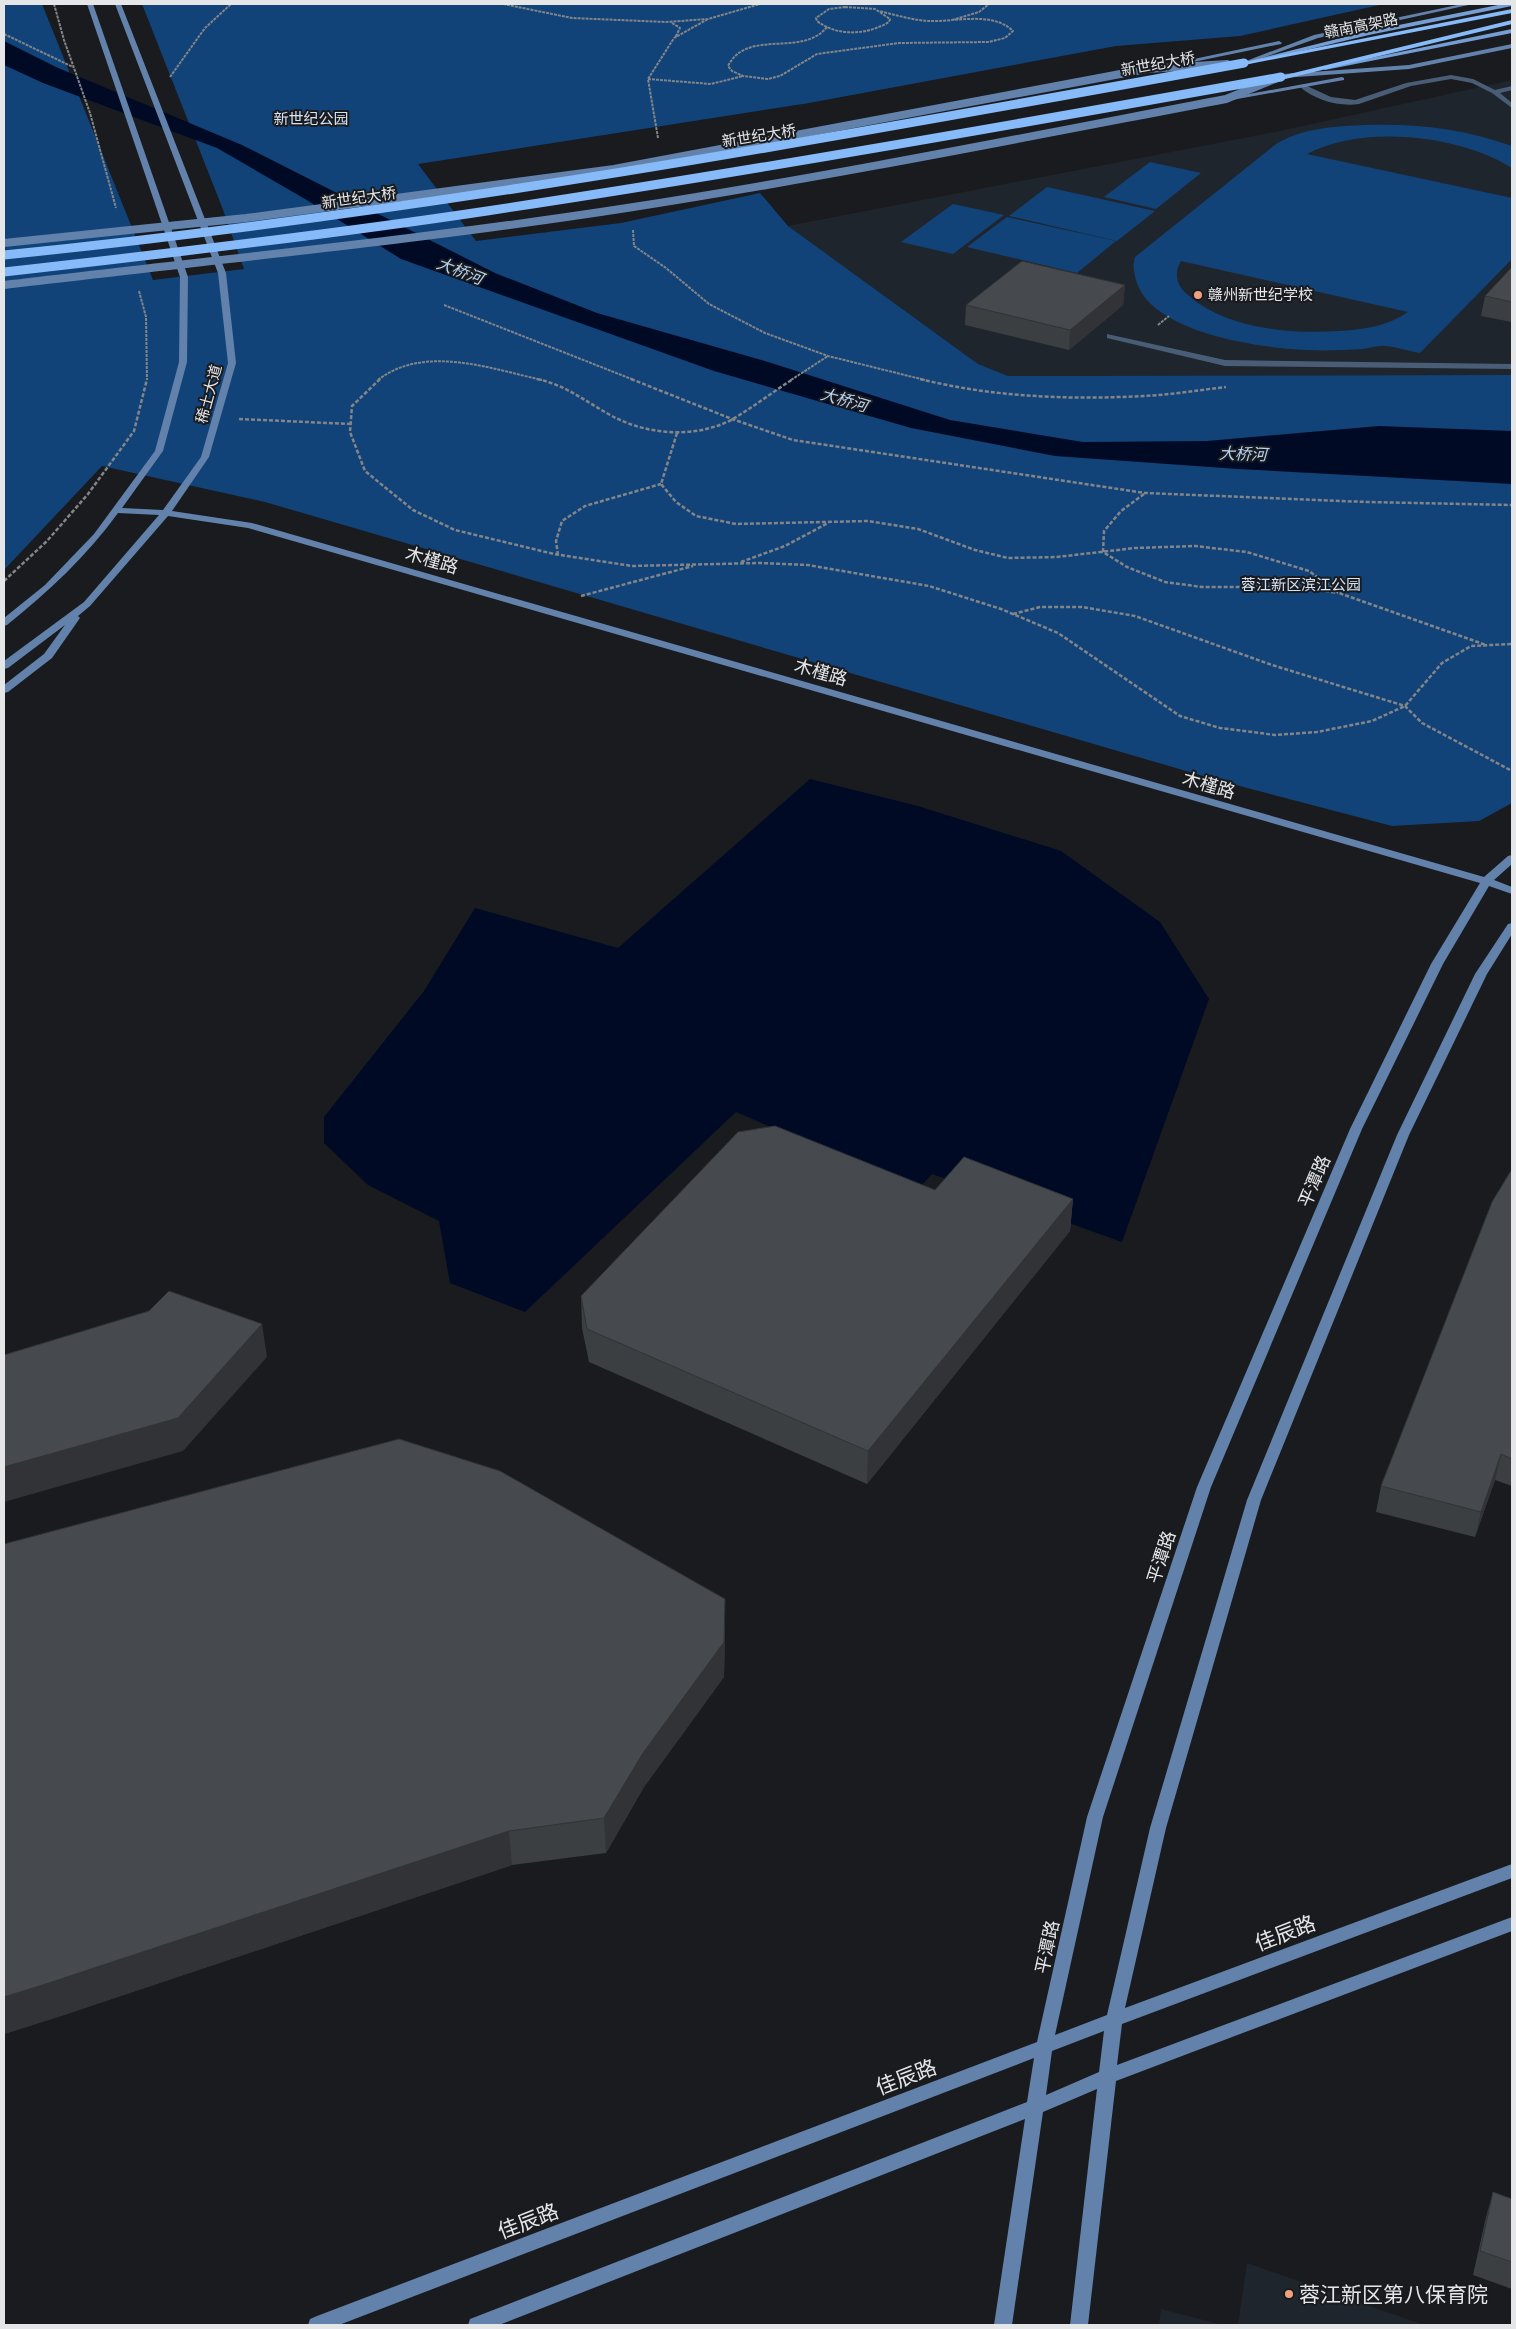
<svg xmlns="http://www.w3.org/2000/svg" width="1516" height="2329" viewBox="0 0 1516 2329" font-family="Raleway,'Noto Sans SC',sans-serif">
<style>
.built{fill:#1f252d}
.green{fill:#114379;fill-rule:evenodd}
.water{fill:#000a25}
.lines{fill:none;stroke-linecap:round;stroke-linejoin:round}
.path-far1{stroke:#838588;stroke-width:2;stroke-dasharray:3 1;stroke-linecap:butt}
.path{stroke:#838588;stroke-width:2.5;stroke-dasharray:4 2;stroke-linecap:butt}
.lane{fill:#495d76;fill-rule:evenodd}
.secondary{fill:#6282ab;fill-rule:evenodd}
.primary{fill:#759fd4;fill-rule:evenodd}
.highway{fill:#86baf9;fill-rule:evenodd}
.secondary-bridge{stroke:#6282ab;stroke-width:8}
.highway-bridge{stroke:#86baf9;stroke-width:9}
.wall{fill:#3c3f42}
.shaded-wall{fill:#313336}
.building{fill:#46494d;stroke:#313336}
.poi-dot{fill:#f2a17e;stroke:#191b1e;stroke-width:2}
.labels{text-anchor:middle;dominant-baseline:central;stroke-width:4;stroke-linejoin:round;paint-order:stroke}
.far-street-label{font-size:15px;fill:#e4e6e8;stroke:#191b1e}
.far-park-label{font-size:15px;fill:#d6e3f4;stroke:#191b1e}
.far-poi-label{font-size:15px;fill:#e4e6e8;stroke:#191b1e;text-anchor:start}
.far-water-label{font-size:16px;font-style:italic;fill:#b8d3f4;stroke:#191b1e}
.street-label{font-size:18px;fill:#e4e6e8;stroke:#191b1e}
.near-street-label{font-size:21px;fill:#e4e6e8;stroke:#191b1e}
.near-poi-label{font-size:21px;fill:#e4e6e8;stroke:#191b1e;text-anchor:start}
</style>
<rect width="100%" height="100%" fill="#191b1e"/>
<path class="built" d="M1512 80V375L1008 376 978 364 788 226 1280 131Z
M1247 2263 1424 2325H1238Z
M1161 2309 1223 2325H1159Z"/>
<path class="green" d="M4 4H42L153 280 244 269 222 207 142 4H1384L1240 36 1116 46 809 103 418 164 476 241 621 223 760 193 788 226 978 364 1008 376 1512 375V803L1479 821 1392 826 1217 780 265 502 102 466 4 570Z
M1366 125C1416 123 1465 129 1512 146V168C1460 135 1363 124 1307 154L1512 198V259L1420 353C1409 351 1397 347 1386 346 1379 345 1371 348 1363 349 1345 350 1325 351 1306 350 1260 348 1154 333 1137 283 1134 273 1132 266 1135 257L1276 144C1302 128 1336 126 1366 125ZM1181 261 1408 312C1388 326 1362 330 1339 331 1290 334 1225 329 1187 294 1176 285 1174 272 1181 261Z
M1150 162 1201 173 1156 209 1104 197Z
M1047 187 1155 211 1117 241 1009 216Z
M953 204 1004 215 953 254 901 242Z
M1007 217 1116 241 1077 273 967 247Z"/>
<path class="water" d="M4 41 56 67 242 145 495 273 597 313 765 361 950 420 1083 442 1207 441 1379 426 1512 431V484L1238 469 1055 456 911 428 714 371 401 259 305 199 217 148 43 83 4 65Z
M810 779 918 806 1061 851 1160 922 1209 999 1122 1242 932 1174 917 1190 736 1112 525 1312 450 1283 439 1221 368 1185 324 1143V1117L424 991 475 908 618 948Z"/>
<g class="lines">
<path class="path-far1" d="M54 4 64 40 90 113 116 208
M503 4 572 18 666 22 708 19 760 4
M845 7 875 9 890 19 889 22C867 35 838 37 817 21L816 18 829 9Z
M952 20 979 12 989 4
M672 23 680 28 675 38
M827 27C802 58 747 28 728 66L732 71 743 76 768 79 780 76 817 54 899 43 989 42 1005 38 1013 31C993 11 955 22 929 21 912 20 896 15 879 11
M4 34 73 67
M170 77 205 28 231 4
M648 79 711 84 743 76
M658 138 648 79 674 38 708 19
M633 230 634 246 666 268 709 304 765 333 828 356 925 380
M139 291 146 317 147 380
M444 305 634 380
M1158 325 1169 316
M378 380C424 344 492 369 542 380
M791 380 828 356"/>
<path class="path" d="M380 379 352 406 350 432 365 471 413 510 455 530 554 554 632 566 760 563 808 565 929 586 1001 609 1058 633 1180 716 1220 728 1275 735 1317 732 1372 721 1405 706 1442 663 1471 646 1512 644
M537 379C566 385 586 402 612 416 647 435 696 439 733 419 753 407 773 392 793 379
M631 379 732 419 793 440 1145 493 1367 502 1512 505
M920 379C992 397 1069 400 1143 396 1170 395 1198 390 1226 387
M239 419 351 424
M677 433 661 484 676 502 696 516 736 524 868 521 918 529 975 550 1008 558 1057 557 1135 548 1195 546 1247 552 1309 571 1339 593 1486 645
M1144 494 1121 511 1104 531 1103 552 1127 567 1165 582 1202 587H1301L1338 593
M558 555 556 541 562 521 585 506 661 484
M741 562 785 546 828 523
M4 581 47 541 88 494 134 431 147 379
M581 596 693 566
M1013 614 1040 607H1082L1135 616 1272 665 1405 706 1422 723 1512 771"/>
<path class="lane" d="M1451 75 1473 79 1495 90 1512 86V90L1500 93 1512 103V108L1492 93 1472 83 1451 79 1411 86 1359 104C1339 107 1314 100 1299 86L1305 85 1331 97 1355 100 1406 83Z
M1107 334 1225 360 1512 364V369L1225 366 1107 338Z"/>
<path class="secondary" d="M87 4H93L188 277 187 362 163 451 122 508 163 510 201 457 228 363 218 273 115 4H121L226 273 236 363 209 457 172 511 252 523 1484 877 1508 856 1512 855V864L1494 880 1512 887V894L1489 886 1443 964 1362 1129 1211 1487 1103 1817 1055 2035 1107 2015 1150 1828 1247 1500 1397 1135 1475 974 1508 924 1512 923V934L1487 974 1409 1135 1261 1500 1166 1828 1125 2008 1512 1864V1878L1122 2024 1117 2065 1512 1917V1931L1116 2081 1088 2325H1070L1097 2089 1043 2112 1012 2325H994L1025 2119 499 2325H468L470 2319 1027 2102 1034 2058 339 2325H308L310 2319 317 2316 1037 2042 1087 1817 1197 1487 1350 1129 1431 964 1480 883 248 528 168 516 90 606 78 616 80 618 52 658 8 692 4 693V685L44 654 65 625 8 668 4 669V661L84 602 159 515 118 513C87 556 49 591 7 625L4 626V618L45 585 94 534 155 451 179 362 180 277ZM1104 2031 1099 2072 1046 2095 1052 2051Z
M1462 4H1473L1318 38 1246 64 1241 63 1314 35Z
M1279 41 1282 43 1281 44 1159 69 1156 67Z
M1512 44V48L1409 69 1283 78 1280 76 1283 74 1409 65Z
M1342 77 1344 78V80L1226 101 1222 99Z"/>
<path class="primary" d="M1503 4H1512V6L1369 35 1244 65 1241 63 1369 31Z
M1512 29V33L1325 70 1322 68Z"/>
<path class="highway" d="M1512 9V13L1244 65 1240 63Z
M1512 20V24L1281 80 1277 77Z"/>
<path class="secondary-bridge" d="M4 243 246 218 614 169 1147 69 1227 64
M4 285C212 260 420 240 627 208 827 177 1027 137 1226 99L1275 79"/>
<path class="highway-bridge" d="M4 255C420 213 832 138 1244 63
M4 272C165 254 327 235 487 211 752 171 1017 124 1281 77"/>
</g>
<path class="wall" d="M1512 267V322L1481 316 1485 296Z
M1125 285 1123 305 1069 350 965 325 966 305Z
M1512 1169V1486L1495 1480 1475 1537 1376 1512 1381 1486Z
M935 1190 1073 1199 1070 1231 867 1484 589 1362 582 1328 581 1296Z
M4 1544 725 1599V1633L724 1677 644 1787 606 1853 512 1865 61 2016 4 2034Z
M1493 2192 1512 2199V2289L1473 2275 1486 2217Z"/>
<path class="shaded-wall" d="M1125 285 1123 305 1069 350 1070 330Z
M1073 1199 1070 1231 867 1484 868 1451Z
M262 1324 267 1357 183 1451 4 1502V1467Z
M1501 1454 1495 1480 1475 1537 1481 1512Z
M725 1599V1633L724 1677 644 1787 606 1853 604 1818Z
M509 1831 512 1865 61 2016 4 2034V1997Z"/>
<path class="building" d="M1022 261 1125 285 1070 330 966 305Z
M1512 267V302L1485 296Z
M775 1126 935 1190 964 1157 1073 1199 868 1451 587 1329 581 1296 738 1132Z
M1512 1169V1459L1501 1454 1481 1512 1381 1486 1492 1202Z
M169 1291 262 1324 178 1418 4 1467V1355L149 1311Z
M399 1439 500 1471 725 1599 724 1642 643 1753 604 1818 509 1831 52 1982 4 1997V1544Z
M1493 2192 1512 2199V2262L1480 2251Z"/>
<g class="poi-dot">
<circle cx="1198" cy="295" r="5"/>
<circle cx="1289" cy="2294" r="5"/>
</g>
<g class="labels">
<g class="far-street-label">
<text transform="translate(1361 26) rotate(-11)">赣南高架路</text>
<text transform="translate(1158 64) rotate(-10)">新世纪大桥</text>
<text transform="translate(759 136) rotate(-9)">新世纪大桥</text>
<text transform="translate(359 198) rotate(-8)">新世纪大桥</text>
<text transform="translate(209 394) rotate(-75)">稀土大道</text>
</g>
<g class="far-park-label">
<text x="311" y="119">新世纪公园</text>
<text x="1301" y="585">蓉江新区滨江公园</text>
</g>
<g class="far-poi-label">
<text x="1208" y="295">赣州新世纪学校</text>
</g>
<g class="far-water-label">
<text transform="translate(460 271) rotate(21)">大桥河</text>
<text transform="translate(844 400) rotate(16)">大桥河</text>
<text transform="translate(1243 454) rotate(2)">大桥河</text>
</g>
<g class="street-label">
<text transform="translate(432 560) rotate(16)">木槿路</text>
<text transform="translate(821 672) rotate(16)">木槿路</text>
<text transform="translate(1209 785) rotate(16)">木槿路</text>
<text transform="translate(1314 1181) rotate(-67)">平潭路</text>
<text transform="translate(1161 1557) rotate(-72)">平潭路</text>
<text transform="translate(1047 1947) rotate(-78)">平潭路</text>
</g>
<g class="near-street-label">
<text transform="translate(1285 1933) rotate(-21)">佳辰路</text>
<text transform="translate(906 2077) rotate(-21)">佳辰路</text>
<text transform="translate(528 2221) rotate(-21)">佳辰路</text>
</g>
<g class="near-poi-label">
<text x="1299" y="2294">蓉江新区第八保育院</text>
</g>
</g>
<rect width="1516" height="2329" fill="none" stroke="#e4e6e8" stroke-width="10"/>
</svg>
